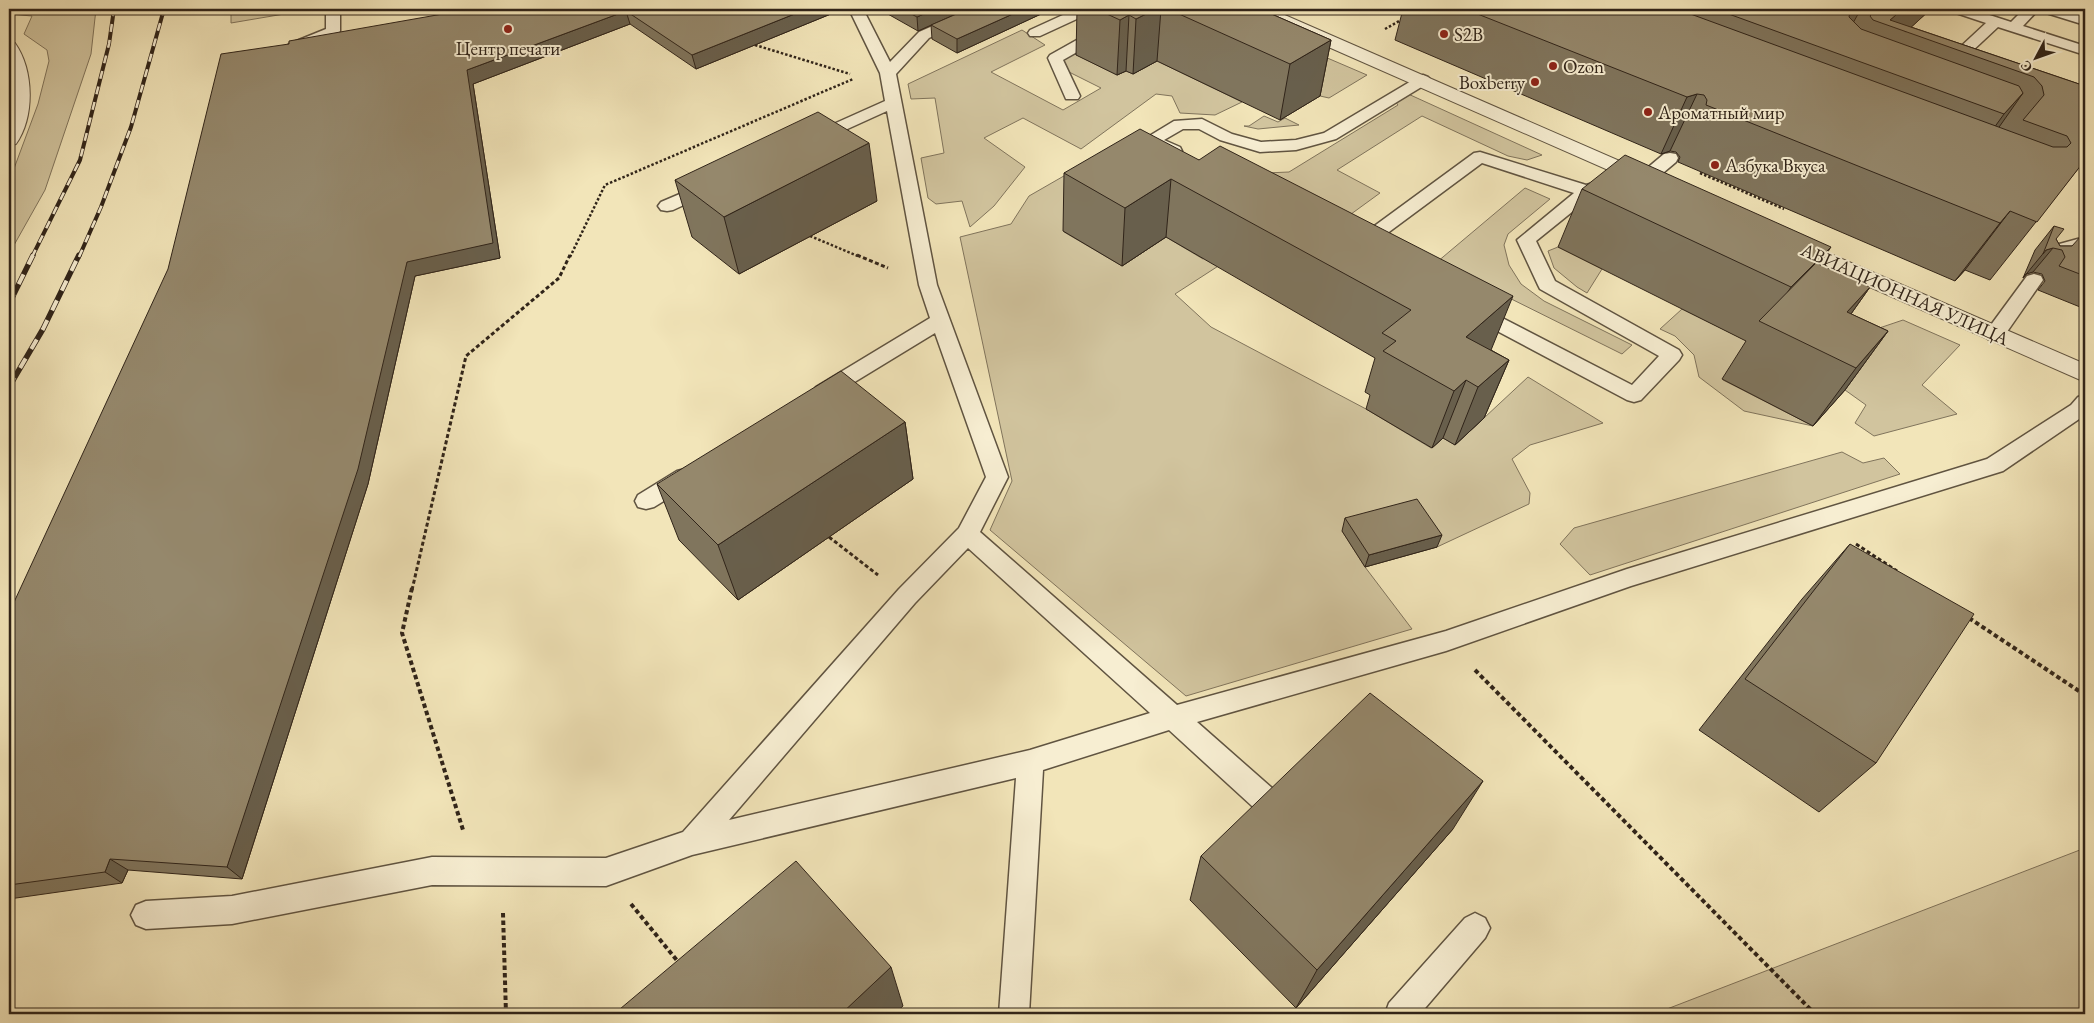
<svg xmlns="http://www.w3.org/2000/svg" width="2094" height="1023" viewBox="0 0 2094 1023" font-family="'EB Garamond',serif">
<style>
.green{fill:#d1c49e;stroke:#80745c}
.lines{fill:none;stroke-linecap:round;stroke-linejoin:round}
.service-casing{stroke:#605441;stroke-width:3}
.minor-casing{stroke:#605441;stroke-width:2}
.path-far2{stroke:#302419;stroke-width:2.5;stroke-dasharray:2.5 2;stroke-linecap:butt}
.path-far1{stroke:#302419;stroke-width:3;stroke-dasharray:4 2.5;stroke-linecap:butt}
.path{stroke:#302419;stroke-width:4;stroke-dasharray:4.5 3;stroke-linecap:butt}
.service{fill:#f7eed2;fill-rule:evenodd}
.minor{fill:#f7eed2;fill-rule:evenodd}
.rail-far1-casing{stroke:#302419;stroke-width:4}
.rail-casing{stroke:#302419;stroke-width:5.5}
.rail-far1{stroke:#f7eed2;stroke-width:2.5;stroke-dasharray:8;stroke-linecap:butt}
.rail{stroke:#f7eed2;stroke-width:4;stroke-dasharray:11;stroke-linecap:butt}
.wall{fill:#80755d;stroke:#302419}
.shaded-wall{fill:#685f4c;stroke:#302419}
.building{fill:#95886c;stroke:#302419}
.poi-dot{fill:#8f2418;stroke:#f7eed2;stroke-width:2}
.labels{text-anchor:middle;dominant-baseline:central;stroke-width:4;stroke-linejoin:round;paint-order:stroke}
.far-poi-label{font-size:19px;fill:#302419;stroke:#f7eed2;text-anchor:start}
.far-street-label{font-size:19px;fill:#302419;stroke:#f7eed2}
</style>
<rect width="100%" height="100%" fill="#f2e5b9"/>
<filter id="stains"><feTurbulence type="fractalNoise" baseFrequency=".004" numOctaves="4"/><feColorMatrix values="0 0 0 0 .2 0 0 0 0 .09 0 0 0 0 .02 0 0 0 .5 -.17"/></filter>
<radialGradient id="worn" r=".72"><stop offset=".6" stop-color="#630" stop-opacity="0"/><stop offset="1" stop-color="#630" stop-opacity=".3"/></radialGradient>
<path class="green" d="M9 9H96L91 54 45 190 9 254V182L38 104 49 61 47 50 24 34 32 16 9 14Z
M231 9H290V13L231 23Z
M1213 9 1367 75 1329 98 1320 96 1247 61Z
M1022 30 1045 45 991 72 1063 110 1101 88 1053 64 1048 57 1055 53 1071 52 1117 75 1126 71 1133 74 1157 61 1242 102 1215 115 1180 113 1172 96 1156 94 1081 149 1023 118 984 138 1025 167 994 206 970 227 962 201 936 204 928 198 921 158 944 153 935 98 911 99 908 84Z
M1406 93 1542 155 1527 160 1508 156 1422 116 1337 170 1380 193 1347 217 1266 173 1289 172 1398 105 1394 100Z
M1264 116 1278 122 1285 118 1299 125 1258 129 1244 126H1249Z
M1076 169 1064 232 1122 266 1166 237 1203 259 1212 253 1226 261 1175 294 1211 327 1366 409 1431 448 1443 438 1455 445 1528 377 1603 423 1530 445 1512 459 1530 493 1529 504 1437 547 1412 511 1342 531 1365 567 1412 629 1186 696 990 530 1012 481 960 237 1011 224 1029 196Z
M1525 188 1550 199 1508 234 1504 245 1509 265 1521 284 1544 301 1632 345 1622 354 1455 271 1399 294Z
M1558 247 1602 269 1587 293 1577 287 1554 268 1548 251Z
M1682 309 1755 345 1723 380 1813 426 1744 411 1699 377 1694 355 1675 336 1660 329Z
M1903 320 1960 345 1922 385 1957 414 1874 436 1855 423 1866 405 1845 390 1829 345Z
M1842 452 1863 463 1884 458 1900 474 1590 575 1560 544 1574 528Z
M2085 848V1014H1654Z"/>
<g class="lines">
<g class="service-casing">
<path id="service" d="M326 9H340V31L338 34 299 50H289L287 47 289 44 326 29Z
M849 9H863L890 62 919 32 971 9H989L987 12 929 38 896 74 937 285 1008 477 980 532 1177 705 1446 631 1627 569 1987 459 2071 405 2078 397 2085 395V415L2003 471 1631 586 1446 651 1197 722 1272 788 1276 797 1272 806 1262 810 1252 806 1169 730 1043 770 1029 1014H999L1016 778 692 855 606 886 432 885 232 924 146 929 136 925 131 915 136 905 146 901 232 896 432 857 606 858 683 832 899 589 959 528 986 477 935 333 830 397 823 399 816 397 813 392 816 387 930 318 919 285 887 111 821 141H809L807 138 809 135 885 101 880 73ZM968 548 1150 713 1030 750 729 820 915 603Z
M1076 9H1094L1092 12 1040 36H1030L1028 33 1030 30Z
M1132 9H1149L1147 12 1063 60 1080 96 1078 99H1066L1048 58 1050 55Z
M1951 9H1971L2011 22 2024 9H2039L2023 26 2085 46V55L1998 27 1953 69H1943L1940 66 1943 63 1986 23 1953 12Z
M2041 9H2062L2085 16V25L2043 12Z
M1423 75 1428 77 1431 80 1428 83 1336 139 1296 150 1260 152 1220 140 1199 129H1183L1164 140 1180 147 1182 151 1180 155H1168L1146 144 1144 141 1146 138 1174 121 1202 119 1232 134 1261 142 1296 140 1324 133 1418 77Z
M1480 152 1586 185 1597 182 1603 183 1606 187 1603 191 1593 195 1536 241 1555 281 1679 350 1682 355 1679 360 1641 400 1634 402 1627 400 1467 315 1464 311 1467 307 1474 305 1481 307 1632 385 1659 356 1540 289 1538 285 1517 240 1574 193 1482 163 1366 249C1358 251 1352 250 1347 243L1350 239 1358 238 1474 153Z
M1670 153 1676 154 1678 158 1676 162 1651 183H1639L1637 179 1639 175 1664 154Z
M708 182 714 183 717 187 714 191 673 210 667 211 661 210 658 206 661 202Z
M2085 237V248C2079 250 2071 251 2066 254 2054 260 2059 273 2040 268L2038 264 2052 246Z
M2034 274 2041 276 2043 280 2002 339 1995 341 1988 339 1985 334 1988 329 2027 276Z
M685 469 693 471 696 477 693 483 654 507 646 509 638 507 635 501 638 495 677 471Z
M1475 913 1485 918 1490 928 1485 938 1420 1014H1385L1389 1003 1465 918Z"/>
</g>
<g class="minor-casing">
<path id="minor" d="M1249 9H1271L1654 176 1657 180 1654 184 1647 186 1640 184 1251 13Z
M9 42 15 43C34 70 35 117 16 144L9 146 11 81Z
M1789 236 2085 364V382L1781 248 1778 243 1781 238Z"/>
</g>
<path class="path-far2" d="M1385 29 1401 20
M755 45 850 74
M1700 173 1784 209
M810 236 860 257
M570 257 605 185 853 79"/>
<path class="path-far1" d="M857 255 888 268
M829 537 878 575
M1856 544 1897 571
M412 590 466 356 559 278 570 255"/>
<path class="path" d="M412 588 402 633 463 830
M1969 618 2085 695
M1475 670 1815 1014
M631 904 679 963
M503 913 506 1014"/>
<use href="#service" class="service"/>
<use href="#minor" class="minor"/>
<g class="rail-far1-casing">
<path id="rail-far1" d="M32 257 80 160 109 44 114 9
M79 257 101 207 131 127 164 9"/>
</g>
<g class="rail-casing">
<path id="rail" d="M9 304 33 255
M9 387 43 329 79 255"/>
</g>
<use href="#rail-far1" class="rail-far1"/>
<use href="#rail" class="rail"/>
</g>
<path class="wall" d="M471 9H843L696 69 630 24 473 84 500 258 415 276 368 484 242 879 128 870 122 883 9 899V613Z
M879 9H967L918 31Z
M1077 9H1260L1331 40 1320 96 1280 120 1157 61 1133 74 1126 71 1117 75 1076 55Z
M1403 9H1931L1911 27 2085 86V160L1990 280 1965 270 1955 281 1678 162 1680 157 1676 152 1670 151 1661 154 1395 40Z
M1041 14 957 53 932 39 931 25Z
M1199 160 1491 350 1509 360 1484 418 1455 445 1443 438 1432 448 1366 409 1370 395 1365 392 1375 358 1166 237 1122 266 1063 231 1064 173Z
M675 180 877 201 739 274 692 237Z
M1582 189 1819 264 1870 287 1851 314 1888 331 1845 390 1813 426 1722 379 1746 341 1558 247Z
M2054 226 2056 239 2060 246H2072L2085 238V309L2038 290 2045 281 2042 274 2033 272 2026 274 2023 278 2035 250Z
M905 422 913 479 738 600 679 540 657 484Z
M1345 518 1437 547 1365 567 1342 531Z
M1850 544 1876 763 1819 812 1699 730 1802 599Z
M1453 829 1296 1008 1190 900 1201 856Z"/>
<path class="shaded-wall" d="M807 9H843L696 69 692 55Z
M935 9H967L918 31 917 17Z
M1024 9H1041V14L957 53V39Z
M1156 9H1161L1157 61 1133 74 1136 19Z
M1854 9H1861L1838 49 1850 12Z
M1903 9H1931L1906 32 1890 20Z
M626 11 630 24 473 84 500 258 415 276 368 484 242 879 227 867 407 262 467 70Z
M1129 15 1126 71 1117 75 1120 20Z
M1331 40 1320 96 1280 120 1290 64Z
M2023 93 1983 150 1963 171 2004 114Z
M1697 94 1670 151 1661 154 1687 97Z
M869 143 877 201 739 274 724 217Z
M1171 179 1166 237 1122 266 1125 208Z
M2010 211 1965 270 1955 281 2000 223Z
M1831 247 1793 305 1767 325 1791 287Z
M2053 248 2033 272 2026 274 2023 278 2046 250Z
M1870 287 1829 345 1847 312Z
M1513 296 1489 355 1466 337Z
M1888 331 1845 390 1813 426 1856 368Z
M1509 360 1484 418 1455 445 1478 387Z
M1466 380 1443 438 1432 448 1454 391Z
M905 422 913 479 738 600 718 545Z
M1442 535 1437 547 1365 567 1369 555Z
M1483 781 1453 829 1296 1008 1317 970Z
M110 859 128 870 122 883 105 872Z
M891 967 903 1006 894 1014H841Z"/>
<path class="building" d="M471 9H807L692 55 626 11 467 70 493 243 407 262 358 469 227 867 110 859 105 872 9 885V613L168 269 221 54 289 44V41Z
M902 9H935L917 17Z
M968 9H1024L957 39 931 25Z
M1096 9H1156L1136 19 1129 15 1120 20Z
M1168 9H1260L1331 40 1290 64Z
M1465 9H1677L2053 147H2067L2071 143 2067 136 2023 120 2044 95 2042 86 2034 77 1873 20 1870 16 1877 9H1903L1890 20 2085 86V160L2037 222 2010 211 2000 223 1706 105 1707 100 1704 95 1697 94 1687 97Z
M1715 9H1854L1850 12 1849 17 1861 29 2019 86 2023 93 2004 114Z
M818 112 869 143 724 217 675 180Z
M1140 129 1199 160 1220 146 1513 296 1466 337 1509 360 1478 387 1466 380 1454 391 1383 351 1396 341 1382 333 1411 310 1171 179 1125 208 1064 173Z
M1625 155 1831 247 1791 287 1582 189Z
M2054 226 2064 229 2056 239 2060 246H2072L2081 236 2085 238V276L2059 266 2065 257 2062 250 2053 248 2046 250 2043 254Z
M1816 263 1870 287 1847 312 1888 331 1856 368 1759 321Z
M841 371 905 422 718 545 657 484Z
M1417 499 1442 535 1369 555 1345 518Z
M1850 544 1974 614 1876 763 1745 679Z
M1370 693 1483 781 1317 970 1201 856Z
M796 861 891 967 841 1014H614Z"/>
<g class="poi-dot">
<circle cx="508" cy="29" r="5"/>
<circle cx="1444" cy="34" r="5"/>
<circle cx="1553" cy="66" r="5"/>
<circle cx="1535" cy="82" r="5"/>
<circle cx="1648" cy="112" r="5"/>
<circle cx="1715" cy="165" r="5"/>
</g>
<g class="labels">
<g class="far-poi-label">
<text x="1454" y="34">S2B</text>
<text x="508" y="48" text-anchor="middle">Центр печати</text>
<text x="1563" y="66">Ozon</text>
<text x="1525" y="82" text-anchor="end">Boxberry</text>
<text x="1658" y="112">Ароматный мир</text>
<text x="1725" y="165">Азбука Вкуса</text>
</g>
<g class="far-street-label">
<text transform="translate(1905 294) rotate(24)">АВИАЦИОННАЯ УЛИЦА</text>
</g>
</g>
<rect width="2094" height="1023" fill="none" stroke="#f2e5b9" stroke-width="30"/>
<rect x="10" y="10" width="2074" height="1003" fill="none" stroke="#302419" stroke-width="2.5"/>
<rect x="15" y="15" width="2064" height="993" fill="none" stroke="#302419"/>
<g transform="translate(2036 58) rotate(229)" stroke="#f7eed2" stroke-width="4" paint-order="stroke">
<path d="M0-4L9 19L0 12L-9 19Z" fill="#302419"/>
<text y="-8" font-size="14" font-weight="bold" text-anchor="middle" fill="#302419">С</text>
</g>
<rect width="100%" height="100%" filter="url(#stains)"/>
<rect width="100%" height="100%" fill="url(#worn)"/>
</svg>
